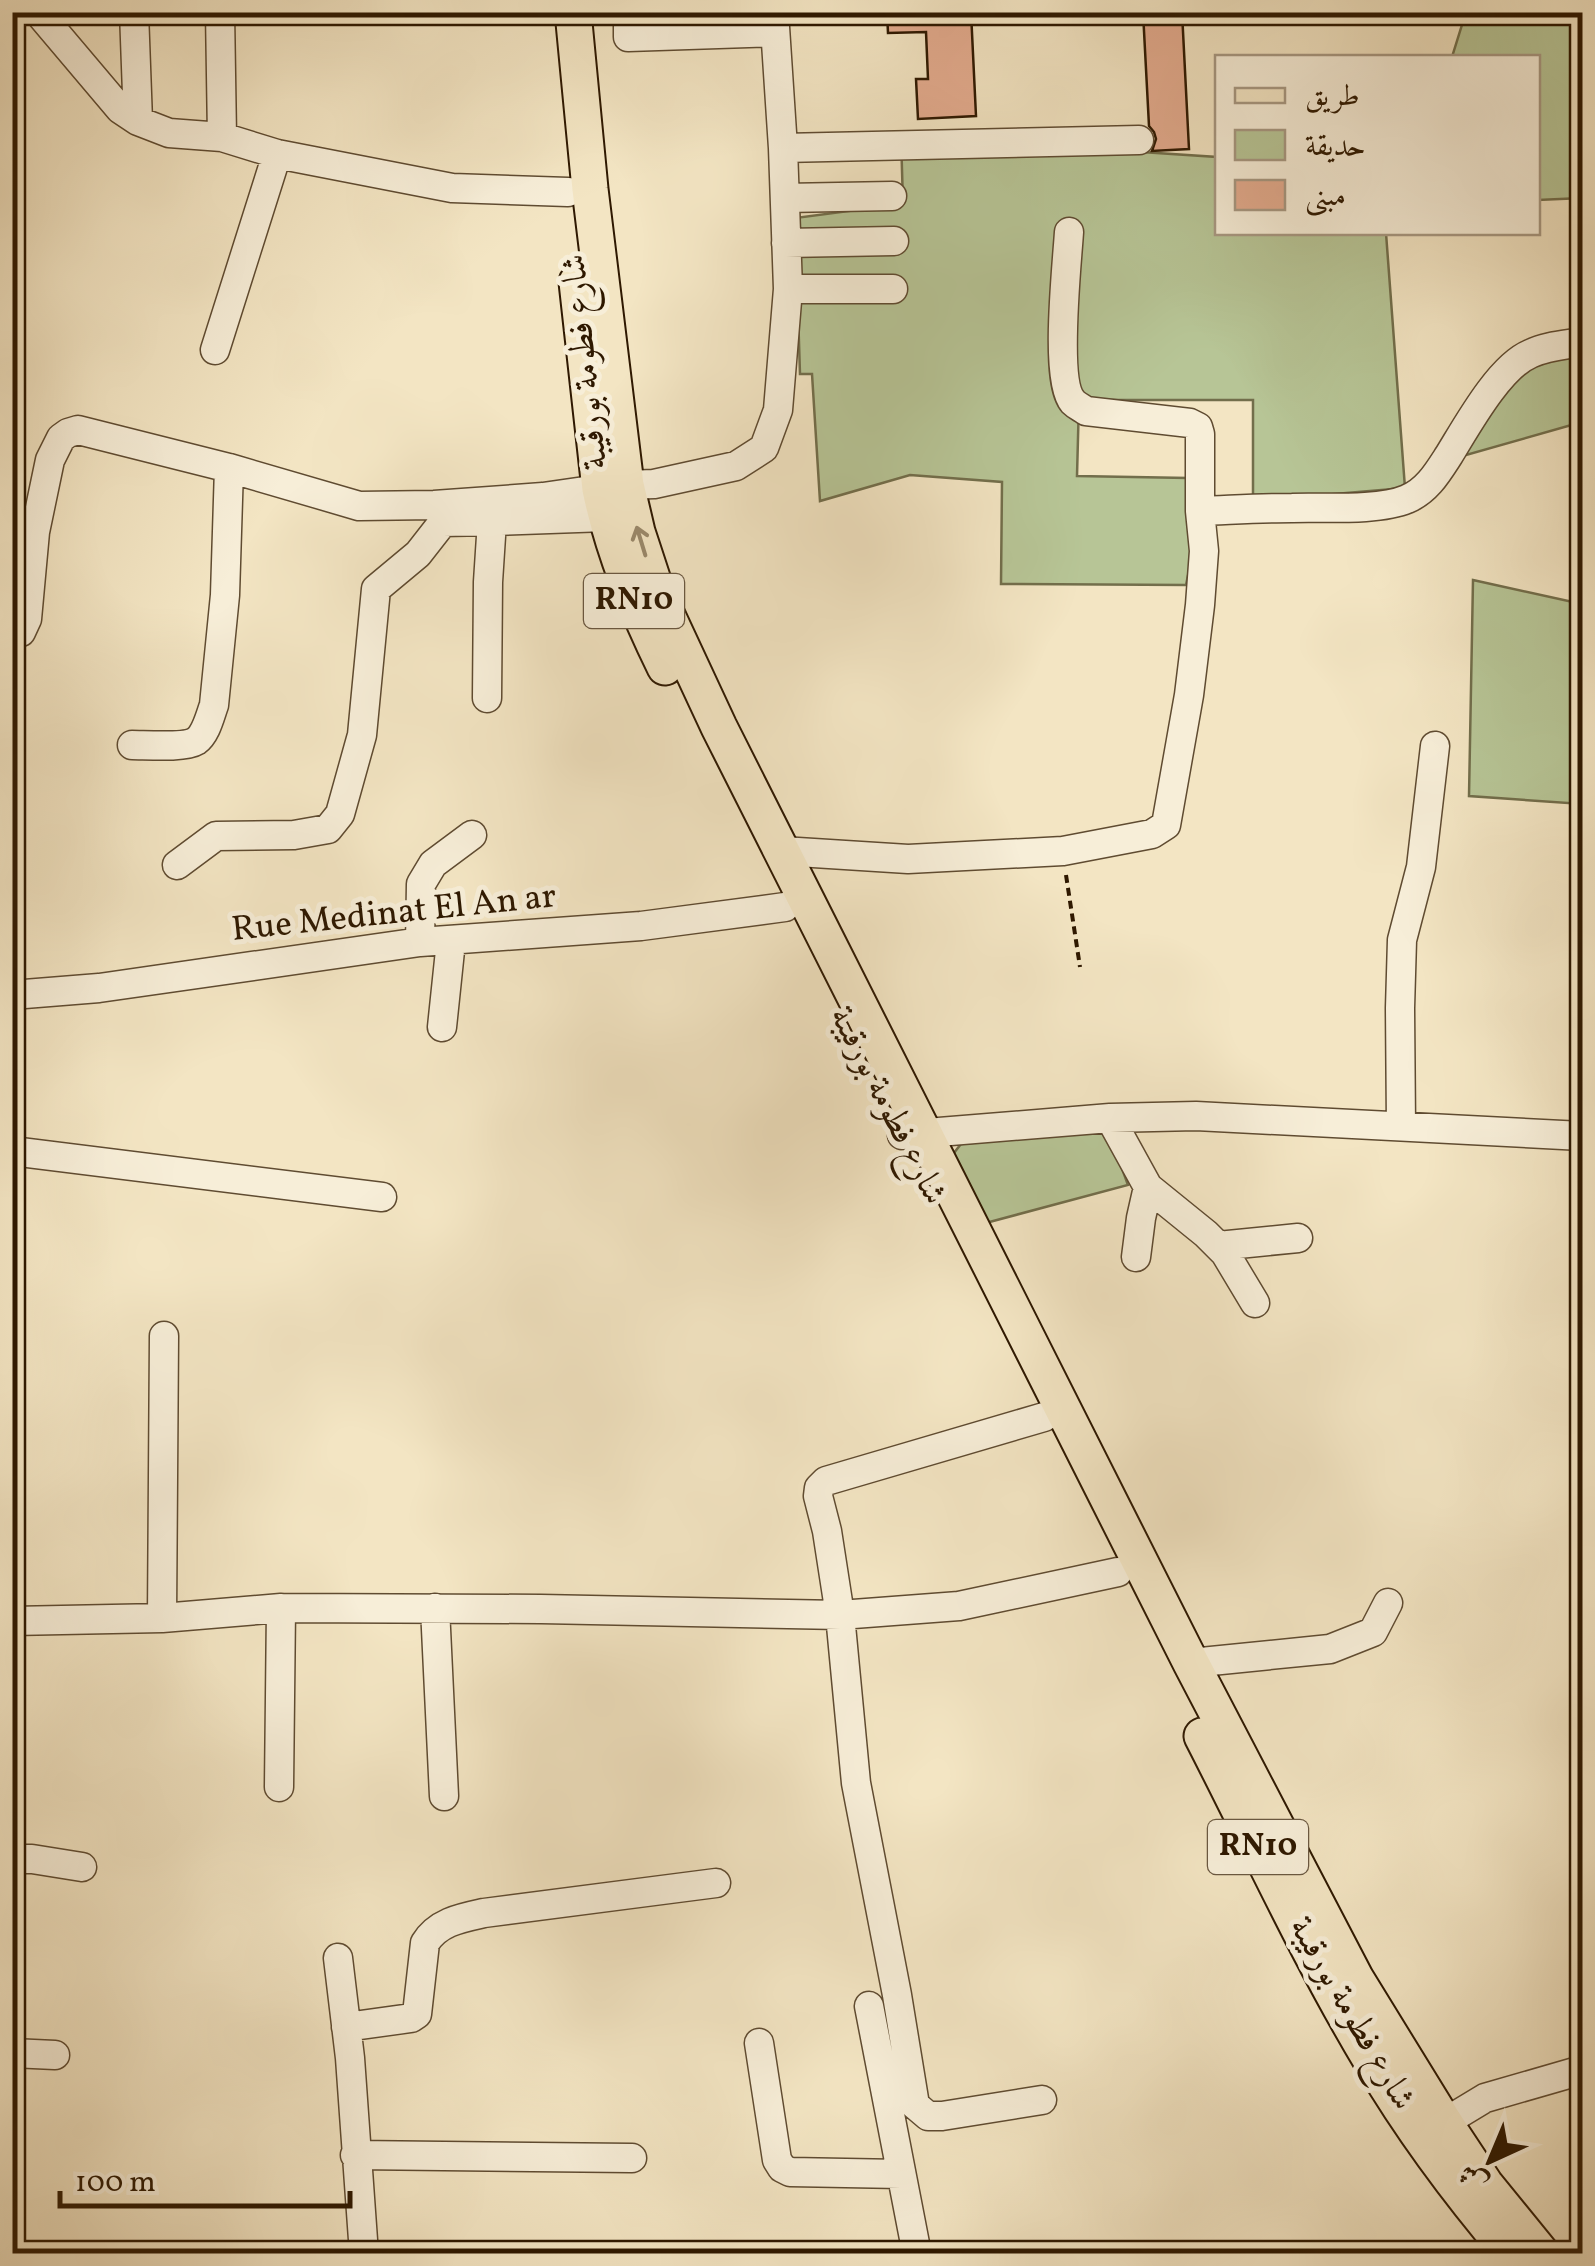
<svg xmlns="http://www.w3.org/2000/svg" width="1595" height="2266" viewBox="0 0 1595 2266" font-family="Vollkorn,Amiri,serif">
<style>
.green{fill:#b7c596;stroke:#726e4b;stroke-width:2.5}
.building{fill:#e3ab8e;stroke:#2e1800;stroke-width:2.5}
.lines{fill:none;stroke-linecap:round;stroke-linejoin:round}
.minor-casing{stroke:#5f4b31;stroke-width:31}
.major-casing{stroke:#2e1800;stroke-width:39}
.path{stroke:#2e1800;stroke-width:4;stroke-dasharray:8 5;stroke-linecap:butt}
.minor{stroke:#f7eed8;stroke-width:28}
.major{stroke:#f3e5c3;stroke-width:35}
.oneway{stroke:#9a896b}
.labels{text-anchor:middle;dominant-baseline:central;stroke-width:10;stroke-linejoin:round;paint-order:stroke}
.shield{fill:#f7eed8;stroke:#6a5841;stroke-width:2.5}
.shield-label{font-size:32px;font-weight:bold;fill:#2e1800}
.street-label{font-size:35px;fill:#2e1800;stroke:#f7eed8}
</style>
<rect width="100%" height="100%" fill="#f3e5c3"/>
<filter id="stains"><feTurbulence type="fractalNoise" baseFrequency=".002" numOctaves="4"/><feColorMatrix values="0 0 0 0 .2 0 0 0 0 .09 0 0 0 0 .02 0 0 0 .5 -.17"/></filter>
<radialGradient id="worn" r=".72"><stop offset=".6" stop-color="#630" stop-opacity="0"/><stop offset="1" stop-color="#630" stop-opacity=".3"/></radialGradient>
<path class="green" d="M1466 12 1582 13V198L1538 200V58L1452 57Z
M901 136 1217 157 1218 232 1386 233 1405 488 1253 501V400H1079L1077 476 1188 478 1199 523 1186 585 1001 584 1002 482 910 475 820 501 812 374H800L795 218 903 204Z
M1582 335V422L1445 461 1479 401Z
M1473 580 1582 604V804L1469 796Z
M1108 1130 1128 1185 982 1224 950 1158 961 1144Z"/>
<path class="building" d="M887 12H971L976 116 918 119 916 79H928L926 32 888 33Z
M1143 12H1182L1189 149 1152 151 1156 139 1154 132 1149 126Z"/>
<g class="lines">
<g class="minor-casing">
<path id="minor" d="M38 12 120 109 138 121 169 133 222 137 277 154 452 188 568 192
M134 12 138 121
M220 12 222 137
M628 12V37L775 32
M783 148 1139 140
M785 198 892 196
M786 243 894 241
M788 289H893
M215 350 277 154
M1200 511C1230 510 1261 508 1292 508 1323 507 1379 511 1407 499 1427 491 1438 472 1449 455 1467 426 1499 367 1530 354 1546 346 1565 345 1582 342
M492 521 606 517
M443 522 492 521 488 582 487 698
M12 635 21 632 27 619 35 532 50 460 61 438 68 433 78 430 229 468 359 506 434 505 543 497 626 485 654 484 736 466 764 448 778 410 788 289 783 148 774 12
M132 745C146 745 185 748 196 741 206 734 210 716 214 705L225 595 229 468
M782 851 908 859 1063 851 1152 834 1166 825 1189 695 1200 605 1204 551 1200 511V434L1198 427 1190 423 1086 411C1082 408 1077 406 1073 402 1054 381 1067 264 1069 232
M177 865 216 836 294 835 328 829 340 814 362 735 376 589 418 554 443 522
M420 942 421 884 433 864 472 835
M12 995 99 988 420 942 641 926 785 907
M442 1027 451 941
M1110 1118 1148 1187 1141 1218 1136 1257
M1401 1126 1400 1008 1402 940 1421 867 1435 746
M902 1135 1110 1118 1196 1116 1582 1136
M12 1151 382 1197
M1148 1187 1206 1234 1225 1253 1255 1303
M1218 1246 1298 1238
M435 1608 444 1796
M162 1618 164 1336
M12 1621 162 1618 281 1608 541 1609 840 1615 959 1606 1118 1572
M1191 1663 1330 1649 1373 1632 1388 1603
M279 1787 281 1608
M12 1859H32L82 1867
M338 1958 350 2058 364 2254
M869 2006 917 2254
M346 2027 411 2018 417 2014 425 1943C438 1922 461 1918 484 1913L716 1883
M759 2043 777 2160 782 2168 790 2172 901 2174
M12 2053 55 2055
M1042 2100 942 2116H928L915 2105 897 1995 856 1783 840 1615 827 1531 818 1496 819 1488 826 1481 1044 1417
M1427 2133 1485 2098 1582 2070
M355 2155 632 2158"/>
</g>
<g class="major-casing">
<path id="major" d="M573 12 590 189 626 485 637 532 658 596 719 727 1191 1663 1356 1979 1444 2122 1485 2184 1542 2254
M577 282 600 489C613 552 637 610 665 667
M1202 1736C1258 1845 1309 1957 1372 2062 1412 2130 1460 2194 1511 2254"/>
</g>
<path class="path" d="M1066 875 1080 967"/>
<use href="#minor" class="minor"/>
<use href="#major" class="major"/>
</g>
<defs><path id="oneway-shaft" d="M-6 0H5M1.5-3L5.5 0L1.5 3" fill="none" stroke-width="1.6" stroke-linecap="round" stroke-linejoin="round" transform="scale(2.5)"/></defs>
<use class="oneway" href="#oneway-shaft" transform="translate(641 541) rotate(-107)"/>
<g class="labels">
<g class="shield">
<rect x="584" y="574" width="100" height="54" rx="8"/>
<rect x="1208" y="1820" width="100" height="54" rx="8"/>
</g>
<g class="shield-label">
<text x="634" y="601">RN10</text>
<text x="1258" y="1847">RN10</text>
</g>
<g class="street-label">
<text transform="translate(586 362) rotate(-96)">شارع فطومة بورقيبة</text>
<text transform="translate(394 914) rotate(-6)">Rue Medinat El An ar</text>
<text transform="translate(887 1106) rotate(63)">شارع فطومة بورقيبة</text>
<text transform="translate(1351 2014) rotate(60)">شارع فطومة بورقيبة</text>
</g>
</g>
<rect width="1595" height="2266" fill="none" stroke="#f3e5c3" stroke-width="50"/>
<rect x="15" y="15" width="1565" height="2236" fill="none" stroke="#2e1800" stroke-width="5"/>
<rect x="25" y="25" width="1545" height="2216" fill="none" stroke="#2e1800" stroke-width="2.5"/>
<rect x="1215" y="55" width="325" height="180" fill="#f7eed8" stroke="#a79882" stroke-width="2.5"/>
<rect x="1235" y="88" width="50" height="15" fill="#f3e5c3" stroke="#a79882" stroke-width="2.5"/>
<text x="1305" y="105" font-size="30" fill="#2e1800">طريق</text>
<rect x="1235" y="130" width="50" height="30" fill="#b7c596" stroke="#a79882" stroke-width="2.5"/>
<text x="1305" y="155" font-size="30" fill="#2e1800">حديقة</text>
<rect x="1235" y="180" width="50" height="30" fill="#e3ab8e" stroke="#a79882" stroke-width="2.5"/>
<text x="1305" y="205" font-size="30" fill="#2e1800">مبنى</text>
<g transform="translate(1490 2161) rotate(224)" stroke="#f7eed8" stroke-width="8" paint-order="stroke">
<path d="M0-8L18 38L0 25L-18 38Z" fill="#2e1800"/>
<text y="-15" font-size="28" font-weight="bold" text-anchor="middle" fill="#2e1800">ش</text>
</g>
<path d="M60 2191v15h290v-15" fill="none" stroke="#2e1800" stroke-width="5"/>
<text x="75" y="2191" font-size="30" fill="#2e1800" stroke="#f7eed8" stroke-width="8" paint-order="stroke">100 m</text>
<rect width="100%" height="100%" filter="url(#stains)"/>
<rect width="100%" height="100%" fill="url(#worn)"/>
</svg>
